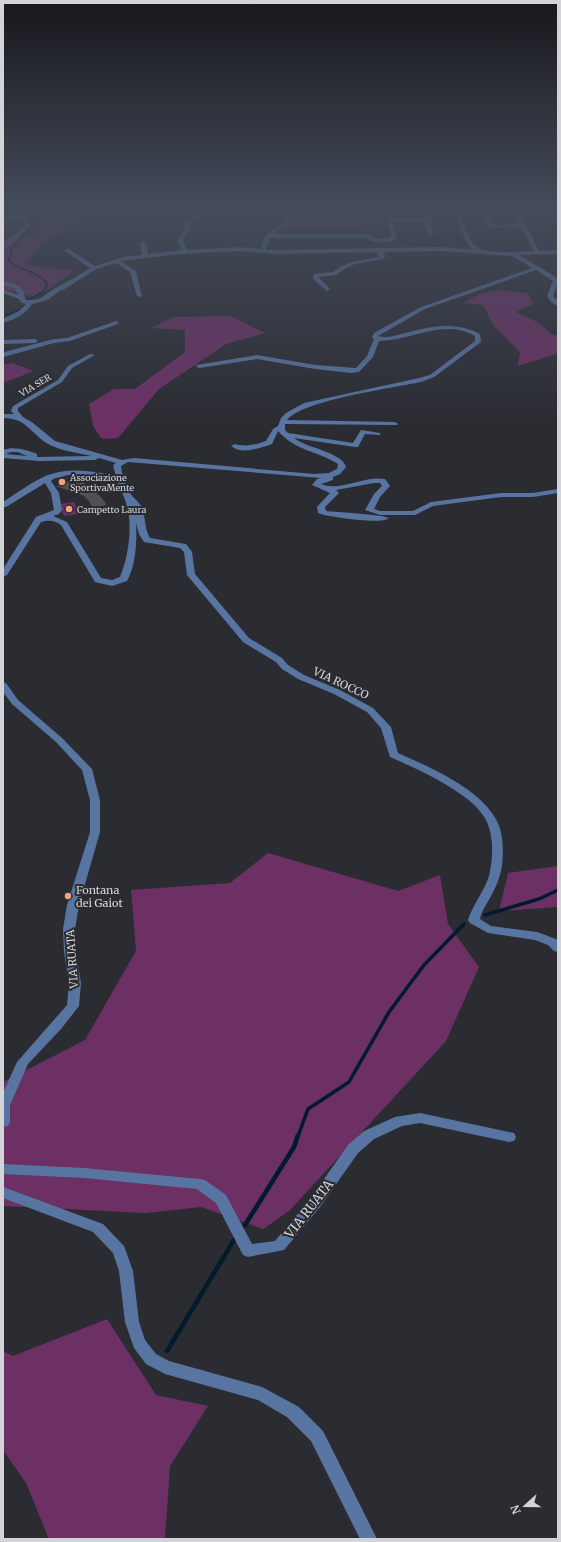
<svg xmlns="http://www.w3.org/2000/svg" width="561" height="1542" viewBox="0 0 561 1542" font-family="Merriweather,serif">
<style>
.green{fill:#6d3065}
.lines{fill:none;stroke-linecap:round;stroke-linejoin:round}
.stream-far2{stroke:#001b2b;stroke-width:1.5}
.stream-far1{stroke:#001b2b;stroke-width:3.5}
.stream{stroke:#001b2b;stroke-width:4.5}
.building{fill:#524f55}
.minor{fill:#5875a2;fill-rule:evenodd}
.poi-dot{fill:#f1a17c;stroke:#2b2c32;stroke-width:1.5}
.labels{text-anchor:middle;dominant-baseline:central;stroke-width:4;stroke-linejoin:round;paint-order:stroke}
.far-street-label{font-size:9px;fill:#d4d4d8;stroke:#2b2c32}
.far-poi-label{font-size:9px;fill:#d4d4d8;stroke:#2b2c32;text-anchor:start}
.street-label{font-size:11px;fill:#d4d4d8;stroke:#2b2c32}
.poi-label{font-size:11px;fill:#d4d4d8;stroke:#2b2c32;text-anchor:start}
.near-street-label{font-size:13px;fill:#d4d4d8;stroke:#2b2c32}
</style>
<rect width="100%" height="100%" fill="#2b2c32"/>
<path class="green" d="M79 208H114L83 216 67 230 39 246 24 264 56 269H76L47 290 32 296 3 289V239L41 233 38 223Z
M291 209 316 213H345L351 216 348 217 363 223 367 229H283L291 222 295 221V214L291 213Z
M377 211 385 214 386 222C376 222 358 223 352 212Z
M500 290 528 293 533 304 516 312 537 322 553 335 558 336V351L556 354 518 366 520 352 494 326 483 305 463 303 481 293Z
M230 316 265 333 226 344 159 389 118 438 102 439 93 426 89 404 114 389H135L185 352V330L151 328 174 317Z
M12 363 34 371 3 383V365Z
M74 502 79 514 64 516 60 504Z
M268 853 398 891 440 875 448 924 479 967 446 1041 289 1211 263 1229 201 1207 145 1213 3 1206V1082L85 1040 136 951 131 890 230 883Z
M558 866V907L499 911 508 873Z
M107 1319 156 1395 208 1406 170 1466 165 1539H49L26 1483 3 1450V1351L13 1356Z"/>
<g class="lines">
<path class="stream-far2" d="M3 316 22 309 28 300 41 293 46 288 47 283C37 271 21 271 9 261L12 248 27 233 31 222"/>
<path class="stream-far1" d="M485 915 539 899 558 890
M298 1136 308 1109 349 1082 389 1012 424 965 464 924"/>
<path class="stream" d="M245 1225 294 1147 298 1135
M167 1351 234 1240"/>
</g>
<path class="building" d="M78 478 100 496 107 505 93 508 89 501 84 496 56 486 60 485 58 484Z"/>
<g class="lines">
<path class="minor" d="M46 208H56L22 216 26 218 31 225 27 230 3 250V245L25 225C19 216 13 218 3 221V217Z
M186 208H191L192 210 187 211Z
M284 208H290V221L274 234H367L376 239 391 237 386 212 321 213 297 208 449 210 448 208H452L455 210 486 208 494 225 520 224 512 208H517L539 251 558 250V254L519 255 556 277 558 283 553 296 558 301V306L551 302 547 296 553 281 536 270 425 309 378 336C387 339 397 335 405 333 431 326 456 321 480 334L481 342 434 377 421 382C393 388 303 400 287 420L395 422 398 424 397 425 285 424V430L288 433 353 443 361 430 380 433V435L365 434 358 447H355L294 438C306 448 342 452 346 467L340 474 333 477V480L321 484C341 492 364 475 385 479L390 486 380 497 374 509 380 511H413L431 502 501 493H533L558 489V493L533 497H501L433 506 415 515H380L365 510 374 494 382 486 380 483H374L336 490 339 493 325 507 326 511C335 512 385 515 389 518 381 525 336 517 324 515L318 513 317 507 330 493 312 485 317 479 321 478 128 462 121 466C122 474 125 487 130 493 133 498 139 501 142 508 146 518 144 528 150 538L186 544 192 552 195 574 249 638 282 658 288 665 304 675 340 690 373 708 391 727 398 753C429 767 480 788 497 821 504 835 504 856 501 871 499 879 496 887 492 894 488 903 482 909 480 919L491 926 537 932 556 939 558 941V952L554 951 548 945 535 940 488 933 470 923 468 920C473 904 484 892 489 876 493 859 494 838 487 822 475 794 417 769 390 757L381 728 367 712 334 694 298 679 282 669 276 662 243 642 187 575 184 552 180 548 144 542 139 534 136 523C137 541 136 565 127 581L112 586 95 582 61 525C54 520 49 520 41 522L7 575 3 577V569L36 517 54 510 51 493 45 483 6 507H3V502C17 493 33 481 48 475 70 467 94 471 116 476L113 465 116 463 99 458 95 460 39 461 3 458V450C15 446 25 450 37 454V457L91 456C79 453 58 450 48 444 30 433 27 418 3 418V414H14L11 411 13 406 58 380 68 366 90 354 95 355 72 368 62 382 18 408V411L23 417 33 423 55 441 122 460 134 458 314 474 329 473 337 469 338 464C316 450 297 452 278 431L272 444C260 448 242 455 231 446L235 444C246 447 255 445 266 441L273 429 278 426 281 418 286 413 304 403 419 378 430 375 475 341V336C443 318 412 341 379 341L373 357 360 371 358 372 351 373 315 369 257 359 199 368 196 366 197 365 257 355 315 365 356 368 367 356 374 339 372 337 374 333 421 307 532 268 512 256 440 251 383 252 386 256 383 259 355 264 344 269 336 275 318 277 330 289 327 291 313 279 314 274 333 272 340 267 352 262 379 257 377 252 277 254 239 251 179 254 121 261 136 271 142 297 137 296 130 272 116 263 96 269 65 289 59 291 48 300 32 304C25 315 15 319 3 323V319L19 311 26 304 22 303 19 299 3 293V289L18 295 15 288 3 285V281C10 283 20 284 23 291 25 294 24 297 26 300 43 300 41 297 54 289 66 282 78 276 90 268L65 251V249H69L95 266 127 256 142 255 140 243 143 241 146 243 148 254 181 250 182 249 177 240 184 229 185 222 200 213 278 212V214L276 215 201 217 191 223 190 229 183 240 187 250 239 247 261 249 265 236 284 221ZM481 210 490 228 521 227 534 251C522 252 480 255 473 244 467 234 465 223 458 213ZM391 213H452C461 223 464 245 474 250L440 247 277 250H266V248L270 238H366C374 244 388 244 397 238L393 222H427L425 225 428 234 431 236 434 234 431 225 433 223 430 214H426V218H392ZM11 452H18L27 456 6 454ZM68 475H85L117 481C121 490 126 500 128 510 132 530 128 558 120 577L112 580 101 578 67 522 53 516 59 514 62 510 59 493 51 481 53 479Z
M116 321 119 323 118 324 70 341 54 343 3 357V353L8 351 54 339 67 338Z
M3 340 35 339 38 341 35 343 3 344Z
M3 682 6 683 18 700 62 738 92 769 100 800V832L79 905 75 929 76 952 81 983 79 1006 61 1029 28 1064 10 1105V1122L8 1126 3 1127V1093L17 1062 67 1005 69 983 64 952 63 929 67 905 90 832V800L82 770 56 742 12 704 3 692Z
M420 1113 509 1132 514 1133 516 1137 514 1141 509 1142 420 1123 402 1126 374 1139 358 1153 320 1207 284 1250 248 1257 243 1255 216 1203 197 1189 84 1178 3 1174V1164L84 1168 200 1179 205 1180 226 1195 252 1244 275 1241 310 1199 348 1145 364 1131 395 1117Z
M3 1187 103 1224 124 1246 133 1271 139 1322 145 1340 156 1354 169 1361 262 1387 299 1407 323 1431 377 1539H360L311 1441 287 1417 258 1400 165 1374 146 1364 134 1348 125 1322 119 1271 113 1253 93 1232 3 1198Z"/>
</g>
<linearGradient id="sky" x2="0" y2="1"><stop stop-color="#18181c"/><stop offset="0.49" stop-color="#444b5a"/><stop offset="1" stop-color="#444b5a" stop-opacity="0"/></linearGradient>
<rect width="561" height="424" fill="url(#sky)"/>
<g class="poi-dot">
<circle cx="62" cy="482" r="4"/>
<circle cx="69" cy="509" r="4"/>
<circle cx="68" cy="896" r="4"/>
</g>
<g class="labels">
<g class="far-street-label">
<text transform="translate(35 385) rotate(-31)">VIA SER</text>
</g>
<g class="far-poi-label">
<text x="70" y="477">Associazione<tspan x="70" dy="10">SportivaMente</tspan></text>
<text x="77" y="509">Campetto Laura</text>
</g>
<g class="street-label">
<text transform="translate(341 683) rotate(25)">VIA ROCCO</text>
<text transform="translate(72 959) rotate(-94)">VIA RUATA</text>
</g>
<g class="poi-label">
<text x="76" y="890">Fontana<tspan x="76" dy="13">dei Gaiot</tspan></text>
</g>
<g class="near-street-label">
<text transform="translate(309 1209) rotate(-52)">VIA RUATA</text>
</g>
</g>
<rect width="561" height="1542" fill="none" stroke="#d4d4d8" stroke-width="8"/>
<g transform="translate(525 1506) rotate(249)" stroke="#2b2c32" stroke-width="3" paint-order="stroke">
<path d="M0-3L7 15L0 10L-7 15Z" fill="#d4d4d8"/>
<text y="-6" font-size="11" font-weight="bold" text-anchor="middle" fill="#d4d4d8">N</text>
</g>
</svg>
